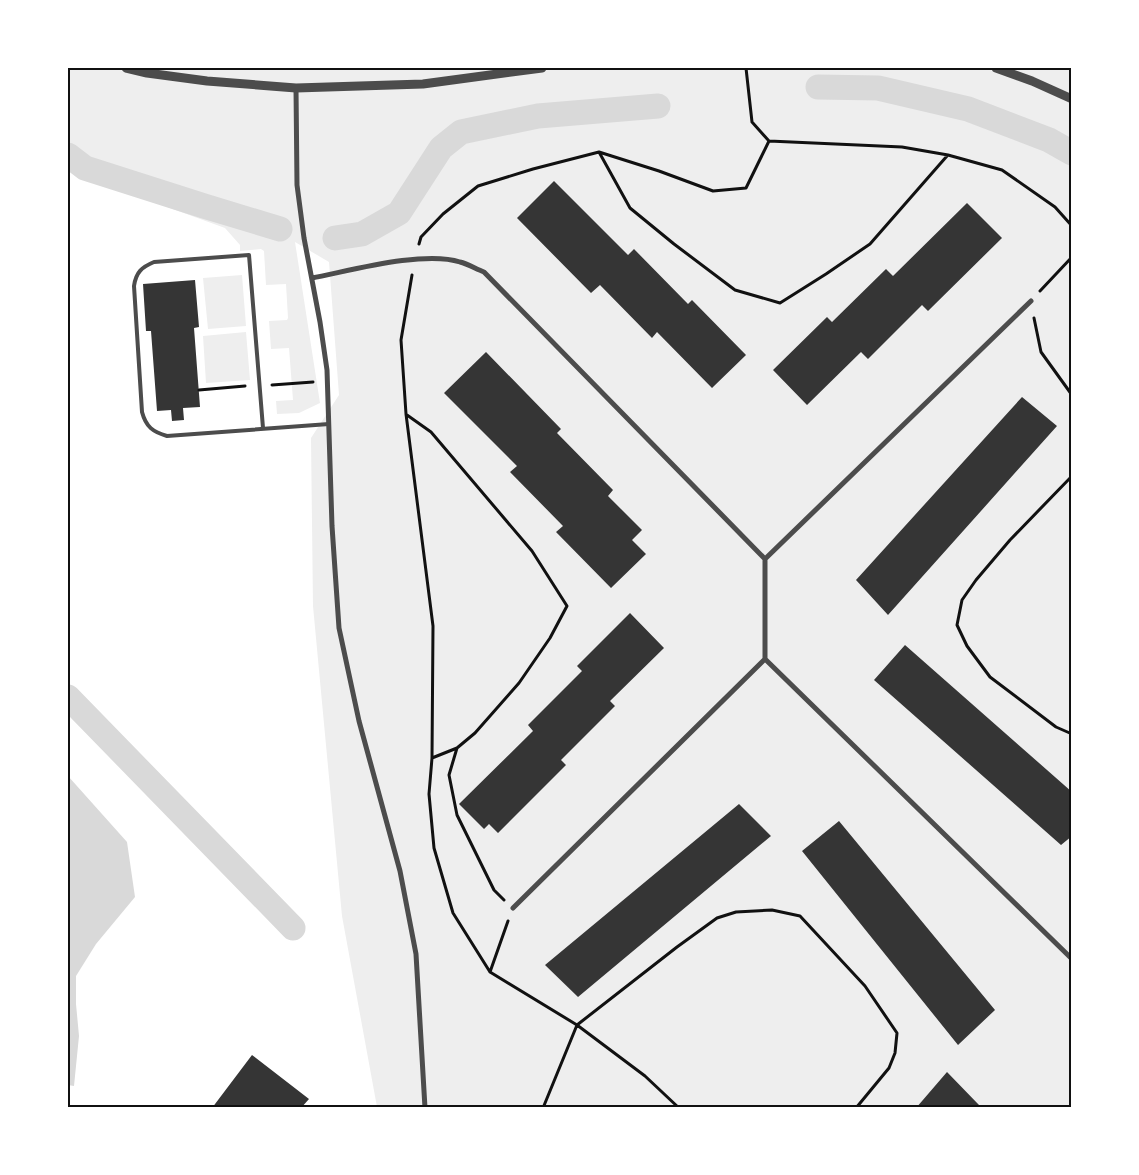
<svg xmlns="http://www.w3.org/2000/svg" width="1139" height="1175" viewBox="0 0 1139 1175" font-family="'Varela Round',sans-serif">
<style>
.green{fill:#eee}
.water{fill:#d9d9d9}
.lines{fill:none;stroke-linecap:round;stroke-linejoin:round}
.canal{stroke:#d9d9d9;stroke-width:25}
.building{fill:#353535}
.path{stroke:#111;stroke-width:3}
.service{stroke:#4c4c4c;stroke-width:4}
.minor{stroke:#4c4c4c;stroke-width:5}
.tertiary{stroke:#4c4c4c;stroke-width:9}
.neatline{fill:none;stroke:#111;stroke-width:2}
</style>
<rect width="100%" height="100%" fill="#fff"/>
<path class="green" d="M68 68H1071V1107H377L342 916 313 606 311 438 339 395 329 262 295 242 320 403 299 413 277 414 276 401 293 400 289 348 271 349 269 321 287 320 288 318 286 284 266 285 264 251 261 249 240 251V245L225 228 68 171Z
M242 275 246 326 208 329 203 278Z
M246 332 250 380 206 383 203 336Z"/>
<path class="water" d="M68 776 127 842 135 897 96 944 76 976V1004L79 1036 74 1086 68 1085Z"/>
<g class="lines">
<path class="canal" d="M818 87 878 88 968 109 1049 140 1072 153
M68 155 85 168 204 206 280 229
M335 238 362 234 399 213 441 148 461 132 538 116 658 106
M68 697 293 928"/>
</g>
<path class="building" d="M554 181 628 255 634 249 688 304 692 300 746 355 712 388 657 332 652 338 600 285 591 293 517 218Z
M967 203 1002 238 928 311 922 305 868 359 861 352 807 405 773 370 827 317 832 322 886 269 893 276Z
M195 280 199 327 194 328 200 407 183 408 184 420 172 421 171 410 157 411 151 331H146L143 284Z
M486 352 561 429 557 433 613 490 608 496 642 530 632 540 646 554 611 588 556 532 563 526 510 472 517 466 444 393Z
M1022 397 1057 426 888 615 856 580Z
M630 613 664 648 610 701 615 706 561 760 566 765 498 833 489 824 484 829 459 804 533 731 528 725 582 671 577 666Z
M905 645 1072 792V836L1061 845 874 680Z
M739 804 771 836 578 997 545 965Z
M839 821 995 1010 958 1045 802 851Z
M252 1055 309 1099 301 1108H212Z
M947 1072 979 1105 977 1108H916Z"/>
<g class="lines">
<path class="path" d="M746 68 752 122 769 141
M599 152 630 208 674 244 735 290 780 303 826 274 870 244 947 156
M419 244 421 237 443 214 478 186 533 169 599 152 659 171 713 191 746 188 769 141 902 147 948 155 1002 170 1055 207 1072 226
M412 275 401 340 406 414 433 626 432 758 429 794 434 848 453 913 490 972 577 1025 645 1076 679 1108
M1040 291 1072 257
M1034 318 1041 352 1072 395
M272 385 313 382
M199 390 245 386
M407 415 431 432 532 551 567 606 550 638 519 683 475 733 457 748 432 758
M1072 476 1010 540 976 580 962 600 957 625 967 646 990 677 1056 727 1072 734
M457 748 449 775 457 815 494 890 504 900
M490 972 508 921
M543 1108 577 1025 677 947 717 918 736 912 772 910 800 916 865 986 897 1033 895 1053 889 1068 856 1108"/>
<path class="service" d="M263 428 249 255 154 262C142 267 136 272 134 286L142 412C146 427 153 432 167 436L329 424"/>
<path class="minor" d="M296 88 297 185 304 238 320 322 327 370 332 526 339 628 359 721 400 871 416 954 425 1108
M312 278C349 271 424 250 460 262 468 264 476 269 484 272L765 559V659L1072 959
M765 559 1031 301
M513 908 765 659"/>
<path class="tertiary" d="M126 68 147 73 207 81 296 88 423 84 542 68
M996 68 1032 81 1072 99"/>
</g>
<rect width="1139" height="1175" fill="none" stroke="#ffffff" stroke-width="138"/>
<rect x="69" y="69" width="1001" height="1037" class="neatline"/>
</svg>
